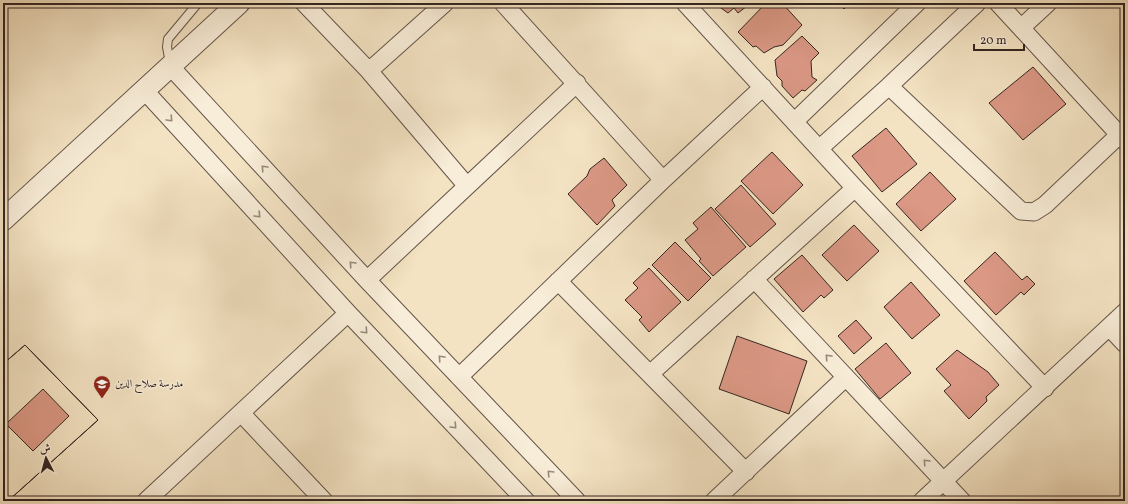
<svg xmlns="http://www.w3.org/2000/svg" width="1128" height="504" viewBox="0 0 1128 504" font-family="Vollkorn,Amiri,serif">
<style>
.building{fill:#db9885;stroke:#342621;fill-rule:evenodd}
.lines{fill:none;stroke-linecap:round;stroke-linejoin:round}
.service-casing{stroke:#64554a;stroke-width:10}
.minor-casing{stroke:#64554a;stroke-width:19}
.tertiary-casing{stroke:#64554a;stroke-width:23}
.service{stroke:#f8edd8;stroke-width:8}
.minor{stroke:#f8edd8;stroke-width:17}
.tertiary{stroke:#f8edd8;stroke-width:21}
.oneway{stroke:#968a7c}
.labels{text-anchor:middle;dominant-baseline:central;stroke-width:3;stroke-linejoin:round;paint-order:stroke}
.poi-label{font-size:11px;fill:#342621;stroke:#f8edd8;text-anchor:start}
</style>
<rect width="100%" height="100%" fill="#f4e3c3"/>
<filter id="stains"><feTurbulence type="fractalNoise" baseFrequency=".005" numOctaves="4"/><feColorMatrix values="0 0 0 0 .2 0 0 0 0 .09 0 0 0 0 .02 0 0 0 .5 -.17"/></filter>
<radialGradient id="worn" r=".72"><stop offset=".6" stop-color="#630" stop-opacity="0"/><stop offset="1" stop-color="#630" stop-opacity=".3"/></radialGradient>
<path class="building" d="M714 3H751L738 13 734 8 728 13Z
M766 3H782L802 25 783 45 774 47 764 53 756 46 753 47 738 32Z
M838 3H850L844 9Z
M802 36 819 53 811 61 812 77 817 80 805 91 802 90 793 98 782 86V81L777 76 775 60Z
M1033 67 1066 104 1023 140 989 103Z
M886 128 917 164 882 192 852 156Z
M772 152 803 185 773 214 741 181Z
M604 158 627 185 612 200 615 206 597 225 568 194 587 176 590 169Z
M930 172 956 199 921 231 896 204Z
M741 185 776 224 750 247 715 209Z
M711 207 746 247 713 276 699 261 701 259 685 240 698 229 693 223Z
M854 225 879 251 847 281 822 255Z
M675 242 711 278 688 301 652 265Z
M995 252 1022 280 1027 276 1035 284 1024 295 1021 292 996 315 964 281Z
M802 255 833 290 824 298 821 295 803 312 774 279Z
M649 268 681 302 649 332 639 320 642 317 625 300 638 288 633 283Z
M911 282 940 315 912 339 884 307Z
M856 320 872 338 854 354 838 336Z
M737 336 807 361 789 414 719 389Z
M886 343 911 373 880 399 855 369Z
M25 345 98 420 8 501H3V364ZM43 389 69 416 33 451 6 424Z
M25 345 98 420 8 501H3V364Z
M957 350 988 372 999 385 986 397 987 401 969 419 944 391 951 385 936 369Z"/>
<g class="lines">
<g class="service-casing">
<path id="service" d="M170 63 167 47 168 39 198 3"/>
</g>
<g class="minor-casing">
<path id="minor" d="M304 3 369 71 467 186
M503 3 663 180
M685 3 855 188 1045 388
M998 3 1125 141
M1021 28 1048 3
M170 66 367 280 577 501
M369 71 445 3
M889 86 1021 211 1034 212 1045 205 1119 135
M144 90 348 313 526 501
M795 121 917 3
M820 148 889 86 977 3
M754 279 962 501
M367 280 577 83
M558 281 746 472
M1109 327 1125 344
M650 374 855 188
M459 377 663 180 763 87
M241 413 324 501
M146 501 348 313
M714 501 846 377
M922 501 1125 312"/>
</g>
<g class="tertiary-casing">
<path id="tertiary" d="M3 220 239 3"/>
</g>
<use href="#service" class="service"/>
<use href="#minor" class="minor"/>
<use href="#tertiary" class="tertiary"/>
</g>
<defs><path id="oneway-chevron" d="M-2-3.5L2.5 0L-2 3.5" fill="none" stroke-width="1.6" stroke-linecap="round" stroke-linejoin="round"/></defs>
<g class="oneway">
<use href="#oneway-chevron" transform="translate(170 119) rotate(47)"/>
<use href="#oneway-chevron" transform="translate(264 168) rotate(-133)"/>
<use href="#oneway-chevron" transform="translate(258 215) rotate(47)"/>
<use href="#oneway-chevron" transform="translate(352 264) rotate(-133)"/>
<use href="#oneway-chevron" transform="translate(365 331) rotate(47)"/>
<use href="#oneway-chevron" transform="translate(828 357) rotate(-133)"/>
<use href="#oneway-chevron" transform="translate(441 358) rotate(-133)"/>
<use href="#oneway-chevron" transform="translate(454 426) rotate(47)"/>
<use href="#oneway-chevron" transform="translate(926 462) rotate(-133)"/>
<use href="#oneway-chevron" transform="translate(550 473) rotate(-134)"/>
</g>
<defs>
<g id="school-pin" transform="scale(0.9)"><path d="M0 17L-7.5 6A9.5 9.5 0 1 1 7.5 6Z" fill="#8f2418" stroke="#f8edd8"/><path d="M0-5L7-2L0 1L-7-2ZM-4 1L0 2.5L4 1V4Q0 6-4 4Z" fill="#fff"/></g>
</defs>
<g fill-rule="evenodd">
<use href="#school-pin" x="102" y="384"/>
</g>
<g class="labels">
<g class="poi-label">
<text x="115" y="384">مدرسة صلاح الدين</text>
</g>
</g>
<rect width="1128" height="504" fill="none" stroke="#f4e3c3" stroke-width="16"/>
<rect x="4" y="4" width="1120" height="496" fill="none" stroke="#342621" stroke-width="2"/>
<rect x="8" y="8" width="1112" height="488" fill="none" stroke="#342621"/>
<g transform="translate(46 458) rotate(354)" stroke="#f8edd8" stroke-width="3" paint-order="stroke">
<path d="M0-3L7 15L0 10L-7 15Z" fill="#342621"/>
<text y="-6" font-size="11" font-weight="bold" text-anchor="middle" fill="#342621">ش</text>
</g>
<path d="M974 44v6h50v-6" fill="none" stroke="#342621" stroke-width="2"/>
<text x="980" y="44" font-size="12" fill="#342621" stroke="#f8edd8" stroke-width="3" paint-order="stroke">20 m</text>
<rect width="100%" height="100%" filter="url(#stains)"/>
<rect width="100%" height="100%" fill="url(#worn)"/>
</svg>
